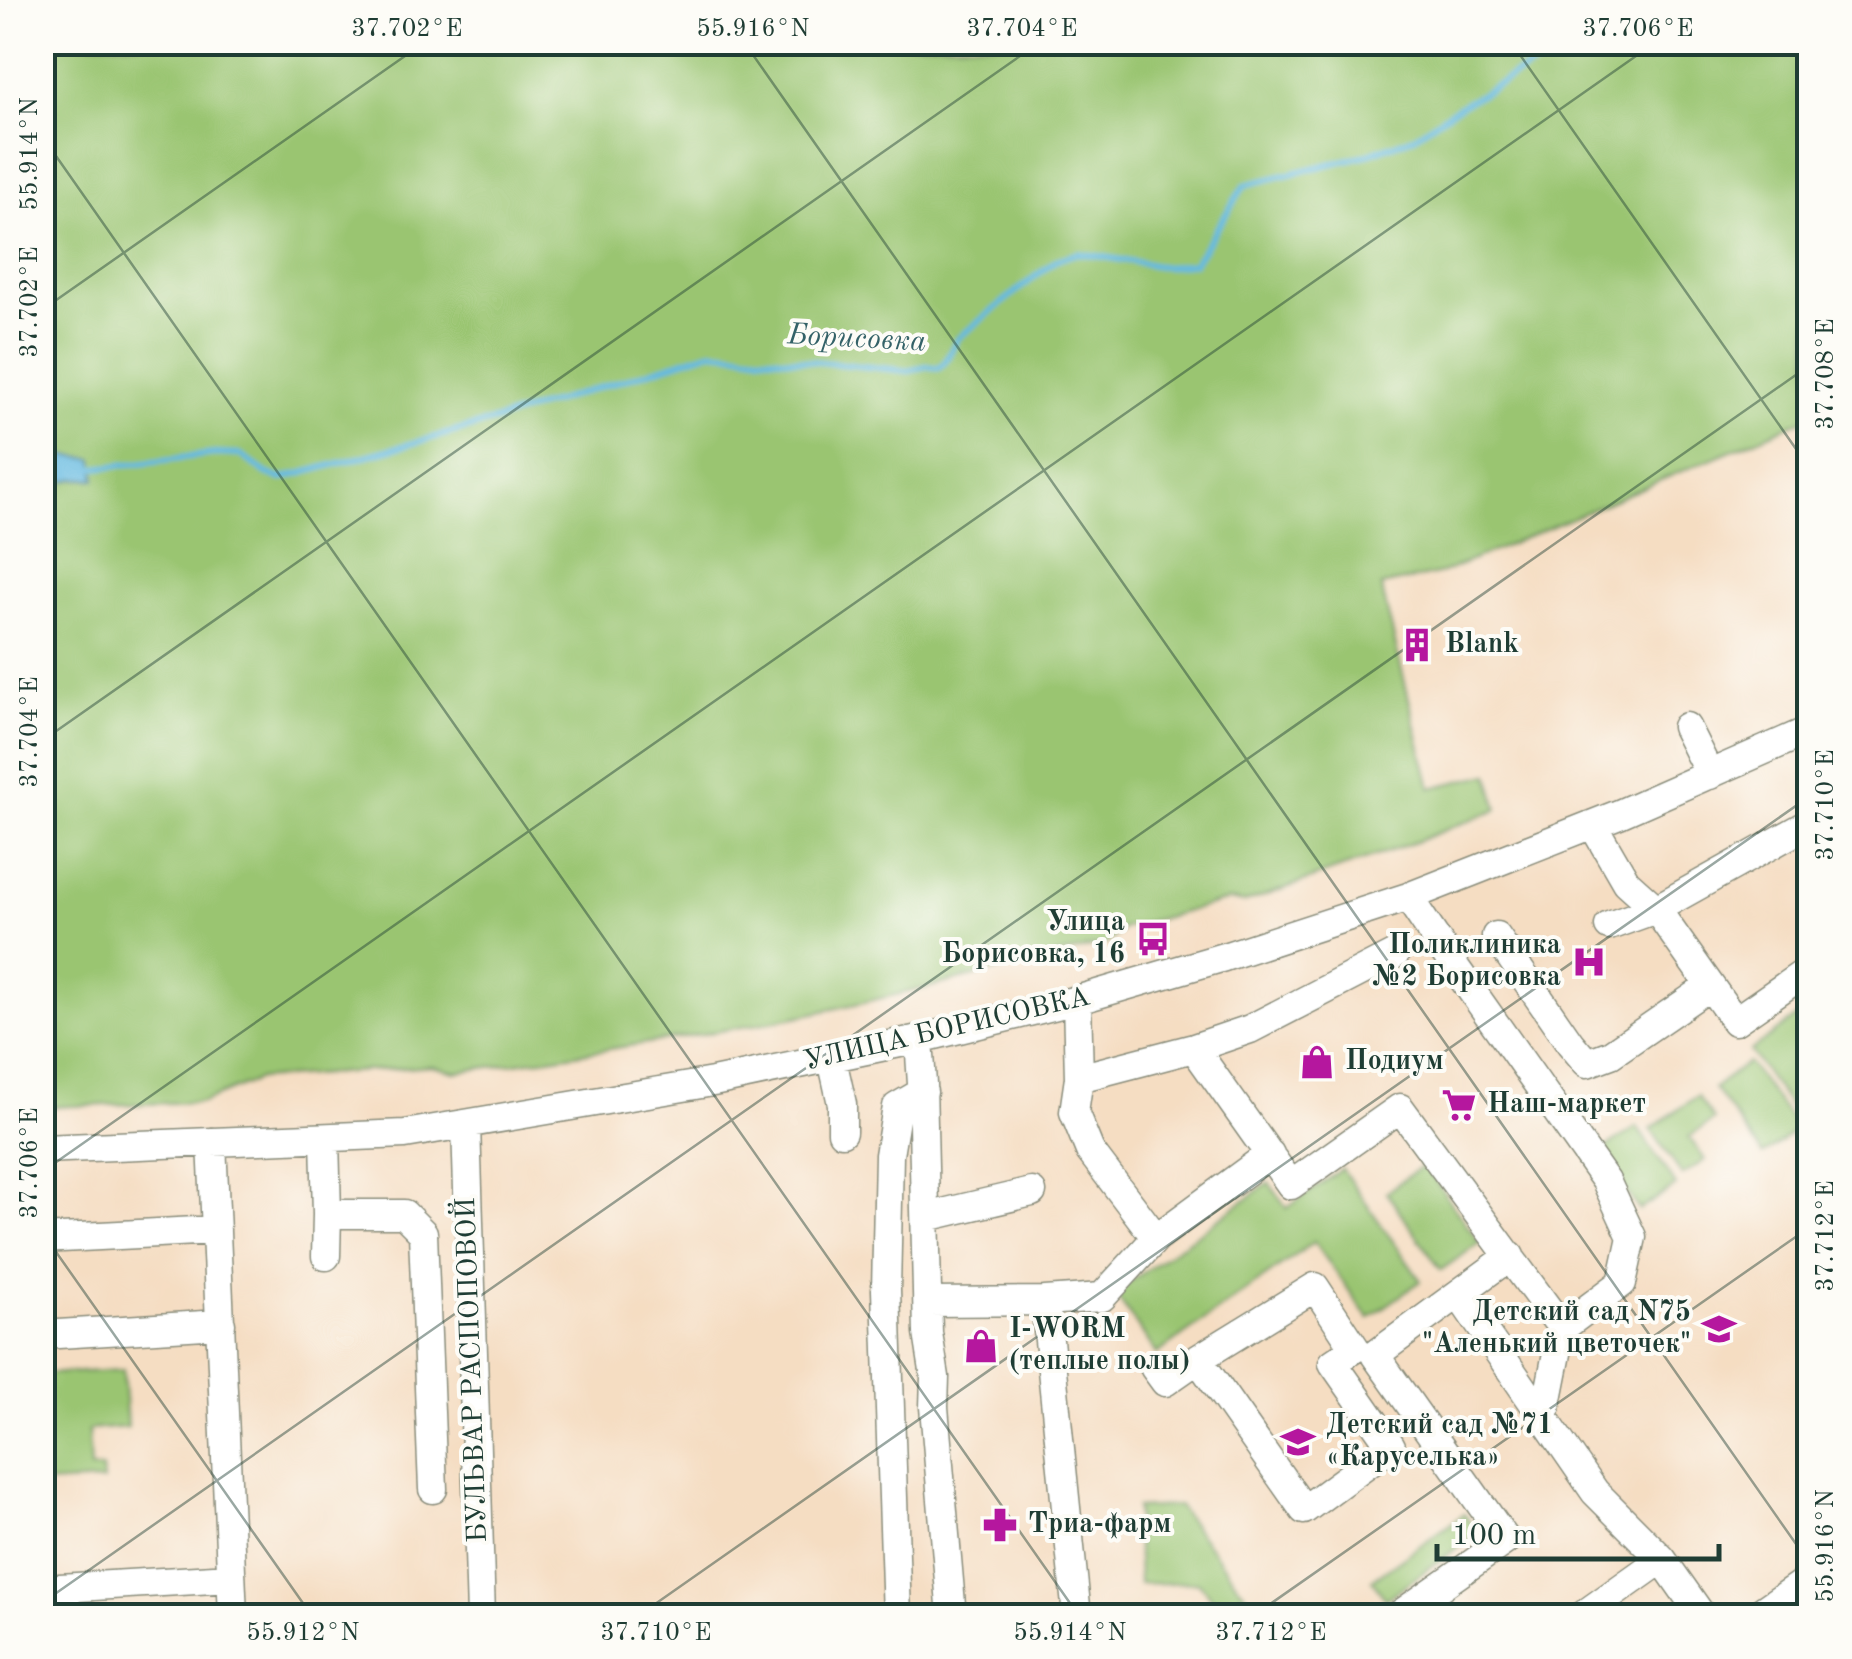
<svg xmlns="http://www.w3.org/2000/svg" width="1852" height="1659" viewBox="0 0 1852 1659" font-family="'Old Standard TT',serif">
<style>
.green{fill:#9ac571;stroke:#5c8152;stroke-width:2.5}
.water{fill:#65bae1;stroke:#427c8a;stroke-width:2.5}
.lines{fill:none;stroke-linecap:round;stroke-linejoin:round}
.stream{stroke:#65bae1;stroke-width:6}
.minor-casing{stroke:#8a8d7b;stroke-width:31}
.minor{stroke:#fff;stroke-width:28}
.ticks{fill:none;stroke:#1f3d34;stroke-width:2.5;stroke-opacity:0.45}
.labels{text-anchor:middle;dominant-baseline:central;stroke-width:8;stroke-linejoin:round;paint-order:stroke}
.poi-label{font-size:28px;font-weight:bold;fill:#1f3d34;stroke:#fdfcf7;text-anchor:start}
.street-label{font-size:28px;fill:#1f3d34;stroke:#fdfcf7}
.water-label{font-size:30px;font-style:italic;fill:#346268;stroke:#fdfcf7}
.neatline{fill:none;stroke:#1f3d34;stroke-width:4}
.ticks-label{font-size:25px;text-anchor:middle;fill:#1f3d34}
</style>
<rect width="100%" height="100%" fill="#fdfcf7"/>
<filter id="ink" filterUnits="userSpaceOnUse"><feTurbulence type="fractalNoise" baseFrequency=".01" numOctaves="2"/><feDisplacementMap in="SourceGraphic" scale="20" xChannelSelector="R" yChannelSelector="G"/><feConvolveMatrix kernelMatrix="1 2 1 2 8 2 1 2 1" color-interpolation-filters="sRGB"/></filter>
<filter id="wash" filterUnits="userSpaceOnUse"><feTurbulence type="fractalNoise" baseFrequency=".0048" numOctaves="4" result="noise"/><feDisplacementMap in="SourceGraphic" scale="40" xChannelSelector="R" yChannelSelector="G"/><feGaussianBlur stdDeviation="2.25" result="paint"/><feColorMatrix in="noise" values="0 0 0 0 0 0 0 0 0 0 0 0 0 0 0 0 0 1.4 0 .05"/><feComposite in="paint" operator="in"/></filter>
<g filter="url(#wash)">
<rect width="100%" height="100%" fill="#f5ddc2"/>
<path class="green" d="M43 43H1809V417L1442 573 1381 586 1431 788 1489 774 1498 809 1415 842 1244 903 1229 900 1124 928 1108 943C1009 968 910 993 810 1014 693 1038 574 1054 455 1072L432 1066 259 1079 203 1102 43 1107V486L74 479H96L43 456Z
M1809 1008 1810 1123 1804 1127 1750 1051Z
M1748 1062 1798 1129 1763 1155 1714 1088Z
M1697 1096 1714 1120 1689 1137 1705 1160 1682 1175 1651 1129Z
M1637 1127 1676 1186 1639 1210 1600 1152Z
M1424 1165 1480 1243 1441 1270 1386 1192Z
M1342 1169 1421 1281 1369 1318 1314 1242 1157 1354 1114 1293 1269 1183 1287 1208Z
M123 1370 127 1427 88 1430 90 1469H102L103 1481 43 1484V1468L45 1467 43 1374Z
M1178 1506 1262 1616H1226L1199 1582 1139 1584 1136 1508Z
M1464 1514 1478 1533 1386 1599 1372 1580Z"/>
<path class="water" d="M53 454 94 459 96 479H74L43 486V456Z"/>
<g class="lines">
<path class="stream" d="M87 469 215 454 241 455 266 473 281 479 498 420 712 351 909 371 926 366 939 368 945 362 957 339 1056 260 1078 253 1166 267 1194 263 1245 185 1366 155 1413 137 1459 106 1576 42"/>
</g>
</g>
<g filter="url(#ink)">
<g class="lines">
<g class="minor-casing">
<path id="minor" d="M1686 727 1710 775
M1593 825 1626 882 1656 909 1735 1021 1810 969
M1408 897 1457 970 1606 1181 1632 1237 1622 1283 1562 1328 1544 1419
M1609 926 1656 909 1810 823
M1496 936 1570 1043 1587 1063 1611 1054 1710 986
M1077 1000 1079 1078
M919 1039 922 1084 928 1333 935 1377 934 1407 952 1616
M1194 1048 1291 1185 1400 1108 1562 1328
M832 1059 842 1104V1132
M466 1124 481 1616
M325 1138 327 1214H404L423 1233 433 1489
M212 1142 233 1616
M42 1149 405 1134 713 1082 919 1039 1077 1000 1224 957 1408 897 1619 814 1810 730
M926 1217 1032 1192
M1156 1238 1090 1151 1074 1112 1079 1078 1194 1048 1250 1029 1395 954
M42 1239 216 1230
M326 1256 327 1214
M1459 1295 1595 1492 1662 1559 1702 1616
M1045 1301 1102 1297 1156 1238 1270 1154
M928 1302 1045 1301 1077 1616
M42 1335 221 1324
M1154 1367 1165 1382 1198 1359 1315 1287 1355 1348 1333 1363 1391 1446 1304 1510 1198 1359
M42 1589 231 1578
M897 1616 886 1290 889 1155 897 1107 923 1092
M1398 1616 1506 1540 1375 1355 1510 1256
M1582 1616 1662 1559
M1755 1616 1810 1578"/>
</g>
<use href="#minor" class="minor"/>
</g>
</g>
<path class="ticks" d="M744 42 1810 1564M1511 42 1810 469M42 136 1079 1616M42 310 425 42M42 741 1040 42M42 1172 1656 42M42 1232 312 1616M42 1603 1810 365M638 1616 1810 796M1253 1616 1810 1227"/>
<defs>
<g id="building-bare" transform="scale(2.7)"><path d="M-4-6H4V6H1V3H-1V6H-4ZM-2.5-4.3h1.7v1.8h-1.7ZM.8-4.3h1.7v1.8H.8ZM-2.5-1h1.7V.8h-1.7ZM.8-1h1.7V.8H.8Z" fill="#b5179e" stroke="#fdfcf7" stroke-width="2.5" paint-order="stroke"/></g>
<g id="bus-bare" transform="scale(2.7)"><path d="M-5-6H5V4H4V6H2V4H-2V6H-4V4H-5ZM-3.5-4V0h7V-4ZM-3.5 1.2v1.5H-2V1.2ZM2 1.2v1.5H3.5V1.2Z" fill="#b5179e" stroke="#fdfcf7" stroke-width="2.5" paint-order="stroke"/></g>
<g id="hospital-bare" transform="scale(2.7)"><path d="M-5-5h3v3.5h4V-5h3V5h-3V1.5h-4V5h-3Z" fill="#b5179e" stroke="#fdfcf7" stroke-width="2.5" paint-order="stroke"/></g>
<g id="shop-bare" transform="scale(2.7)"><path d="M-5-2.5h2.3a2.7 3.5 0 0 1 5.4 0H5L5.5 6h-11ZM-1.5-2.5h3a1.5 2.3 0 0 0-3 0Z" fill="#b5179e" stroke="#fdfcf7" stroke-width="2.5" paint-order="stroke"/></g>
<g id="supermarket-bare" transform="scale(2.7)"><path d="M-6-5.5h2.5l.6 2H6L4.5 2H-2.5L-4.4-4H-6ZM-1.5 3.2a1.3 1.3 0 1 0 .1 0ZM3 3.2a1.3 1.3 0 1 0 .1 0Z" fill="#b5179e" stroke="#fdfcf7" stroke-width="2.5" paint-order="stroke"/></g>
<g id="school-bare" transform="scale(2.7)"><path d="M0-5L7-2L0 1L-7-2ZM-4 1L0 2.5L4 1V4Q0 6-4 4Z" fill="#b5179e" stroke="#fdfcf7" stroke-width="2.5" paint-order="stroke"/></g>
<g id="pharmacy-bare" transform="scale(2.7)"><path d="M-2-6h4v4h4v4h-4v4h-4v-4h-4v-4h4Z" fill="#b5179e" stroke="#fdfcf7" stroke-width="2.5" paint-order="stroke"/></g>
</defs>
<g fill-rule="evenodd">
<use href="#building-bare" x="1417" y="645"/>
<use href="#bus-bare" x="1153" y="939"/>
<use href="#hospital-bare" x="1589" y="962"/>
<use href="#shop-bare" x="1317" y="1062"/>
<use href="#supermarket-bare" x="1459" y="1105"/>
<use href="#school-bare" x="1719" y="1329"/>
<use href="#shop-bare" x="981" y="1346"/>
<use href="#school-bare" x="1298" y="1442"/>
<use href="#pharmacy-bare" x="1000" y="1525"/>
</g>
<g class="labels">
<g class="poi-label">
<text x="1445" y="645">Blank</text>
<text x="1125" y="923" text-anchor="end">Улица<tspan x="1125" dy="32">Борисовка, 16</tspan></text>
<text x="1561" y="946" text-anchor="end">Поликлиника<tspan x="1561" dy="32">№2 Борисовка</tspan></text>
<text x="1345" y="1062">Подиум</text>
<text x="1487" y="1105">Наш-маркет</text>
<text x="1691" y="1313" text-anchor="end">Детский сад N75<tspan x="1691" dy="32">"Аленький цветочек"</tspan></text>
<text x="1009" y="1330">I-WORM<tspan x="1009" dy="32">(теплые полы)</tspan></text>
<text x="1326" y="1426">Детский сад №71<tspan x="1326" dy="32">«Каруселька»</tspan></text>
<text x="1028" y="1525">Триа-фарм</text>
</g>
<g class="street-label">
<text transform="translate(947 1030) rotate(-13)">УЛИЦА БОРИСОВКА</text>
<text transform="translate(473 1370) rotate(-92)">БУЛЬВАР РАСПОПОВОЙ</text>
</g>
<g class="water-label">
<text transform="translate(857 339) rotate(3)">Борисовка</text>
</g>
</g>
<rect width="1852" height="1659" fill="none" stroke="#fdfcf7" stroke-width="110"/>
<path d="M1437 1544v15h282v-15" fill="none" stroke="#1f3d34" stroke-width="5"/>
<text x="1452" y="1544" font-size="30" fill="#1f3d34" stroke="#fdfcf7" stroke-width="8" paint-order="stroke">100 m</text>
<rect x="55" y="55" width="1742" height="1549" class="neatline"/>
<g class="ticks-label">
<text x="407" y="36">37.702°E</text>
<text x="753" y="36">55.916°N</text>
<text x="1022" y="36">37.704°E</text>
<text x="1638" y="36">37.706°E</text>
<text transform="translate(28 154) rotate(-90)" y="9">55.914°N</text>
<text transform="translate(28 302) rotate(-90)" y="9">37.702°E</text>
<text transform="translate(1824 374) rotate(-90)" y="9">37.708°E</text>
<text transform="translate(28 732) rotate(-90)" y="9">37.704°E</text>
<text transform="translate(1824 805) rotate(-90)" y="9">37.710°E</text>
<text transform="translate(28 1163) rotate(-90)" y="9">37.706°E</text>
<text transform="translate(1824 1236) rotate(-90)" y="9">37.712°E</text>
<text transform="translate(1824 1546) rotate(-90)" y="9">55.916°N</text>
<text x="303" y="1640">55.912°N</text>
<text x="656" y="1640">37.710°E</text>
<text x="1070" y="1640">55.914°N</text>
<text x="1271" y="1640">37.712°E</text>
</g>
</svg>
